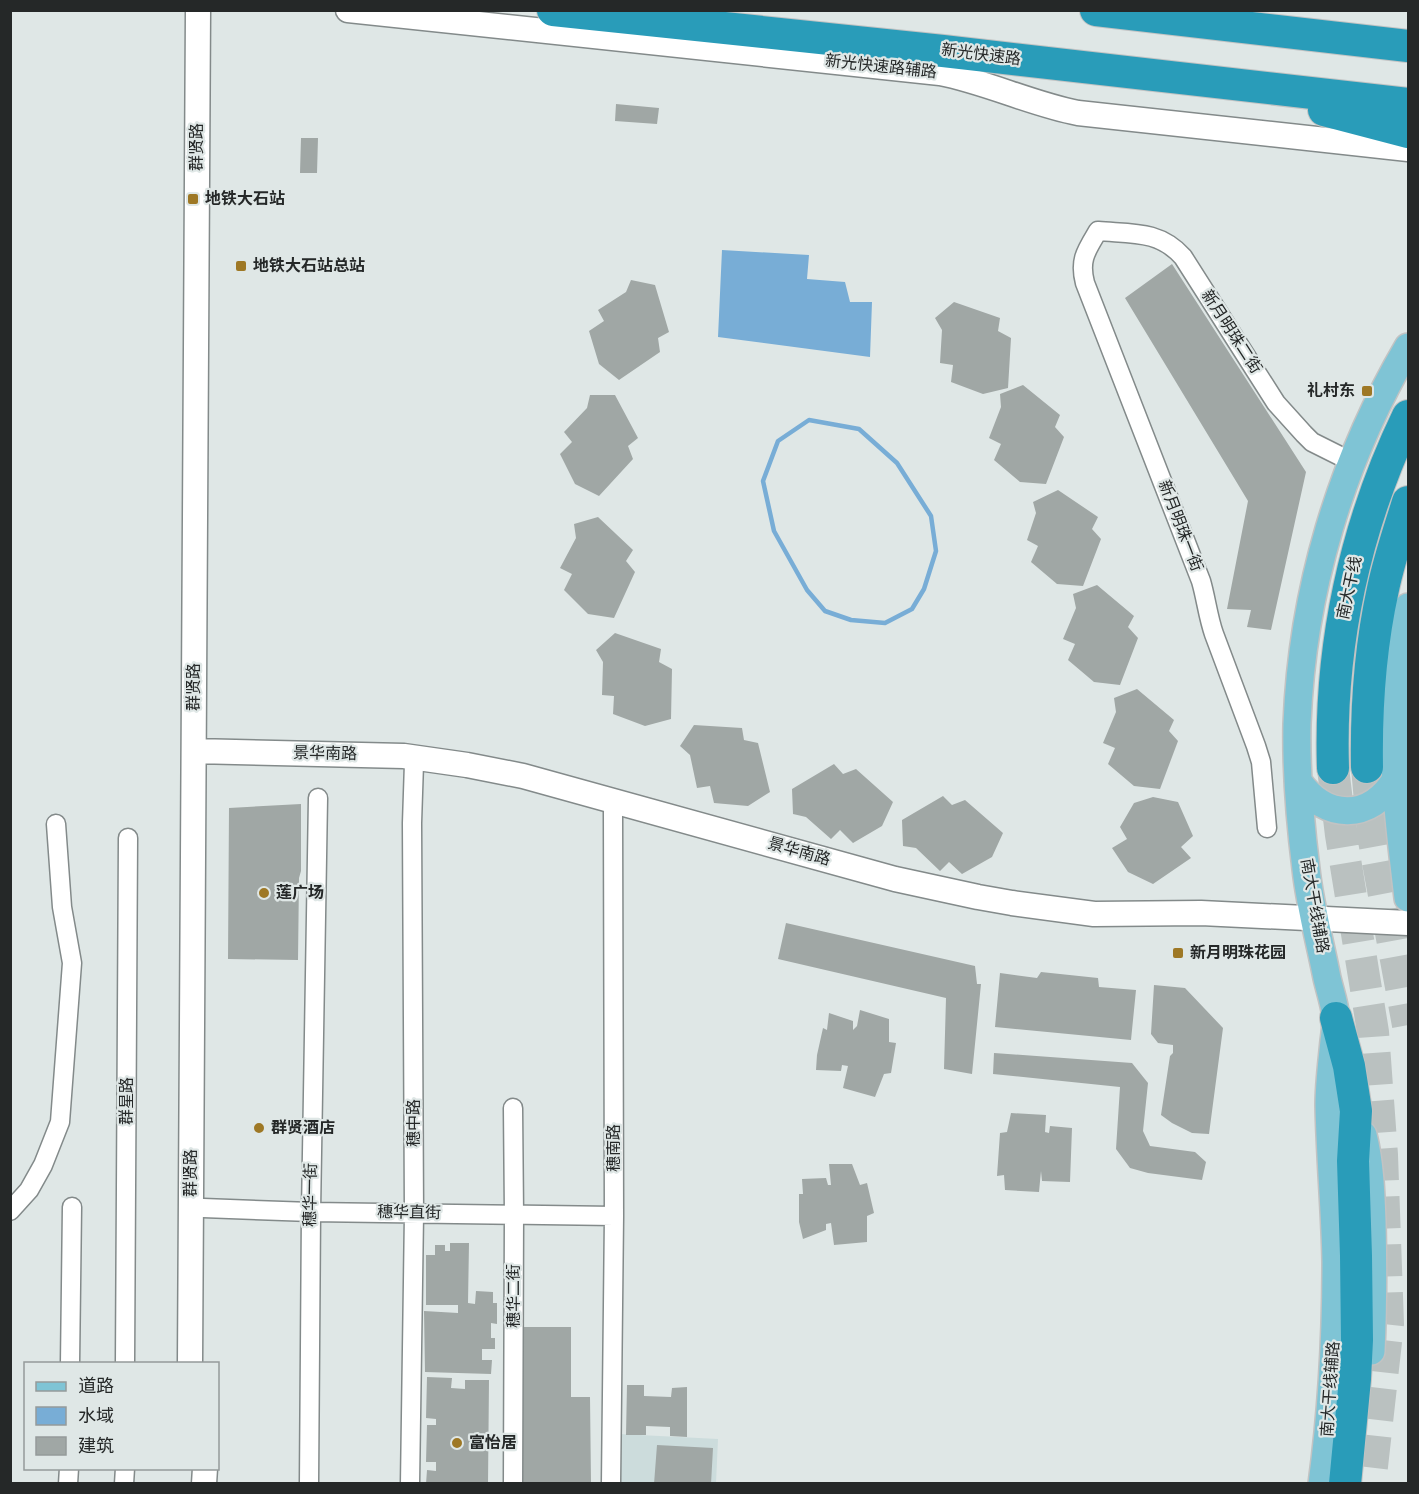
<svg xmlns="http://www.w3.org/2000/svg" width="1419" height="1494" viewBox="0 0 1419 1494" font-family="'Sofia Sans Condensed','Noto Sans SC',sans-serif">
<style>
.built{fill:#ccdcdc}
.water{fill:#78add6}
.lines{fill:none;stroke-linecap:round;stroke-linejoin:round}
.stream{stroke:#78add6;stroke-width:4.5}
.building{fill:#a0a7a5}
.highway-tunnel{stroke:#bac1c0;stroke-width:32;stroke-dasharray:32 16;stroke-linecap:butt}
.street-casing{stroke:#838a8a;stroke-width:21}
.secondary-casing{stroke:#838a8a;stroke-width:27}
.primary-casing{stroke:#c2c3c3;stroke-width:30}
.highway-casing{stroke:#c2c3c3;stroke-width:34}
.street{stroke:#fff;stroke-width:18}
.secondary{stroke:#fff;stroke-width:24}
.primary{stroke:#7fc4d5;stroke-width:27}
.highway{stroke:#299cb9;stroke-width:32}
.poi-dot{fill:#9e7825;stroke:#dfe7e6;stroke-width:2}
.labels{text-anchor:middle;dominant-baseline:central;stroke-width:4.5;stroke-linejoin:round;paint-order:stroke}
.street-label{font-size:16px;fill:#252828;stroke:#dfe7e6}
.poi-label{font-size:16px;font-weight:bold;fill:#252828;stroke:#dfe7e6;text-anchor:start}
</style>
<rect width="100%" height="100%" fill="#dfe7e6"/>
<path class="built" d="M620 1434 718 1439 716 1483 618 1484Z"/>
<path class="water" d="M722 250 809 255 807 279 845 282 850 302H872L870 357 718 337Z"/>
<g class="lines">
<path class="stream" d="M809 420 859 429 897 463 931 516 936 551 924 589 912 609 885 623 851 620 825 611 807 590 774 531 763 481 778 441Z"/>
</g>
<path class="building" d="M616 104 659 108 657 124 615 121Z
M301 138H318L317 173H300Z
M1172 264 1306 472 1271 630 1247 627 1251 610 1227 609 1248 501 1125 298Z
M631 280 655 285 669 332 658 338 660 352 619 380 599 364 589 331 604 321 598 310 626 292Z
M954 302 1000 318 998 331 1011 338 1008 388 983 394 951 382 953 365 940 363 942 330 935 318Z
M1023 385 1060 415 1055 427 1064 437 1046 484 1020 482 994 460 1001 444 989 438 1001 407 1000 394Z
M590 395H615L638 438 628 446 633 459 599 496 575 484 560 454 572 442 564 432 587 408Z
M1058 490 1098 517 1092 529 1101 539 1083 586 1057 584 1031 562 1038 546 1027 540 1036 513 1033 502Z
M598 517 633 550 626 561 635 572 614 618 588 614 564 590 572 574 560 568 576 538 574 524Z
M1097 585 1134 616 1128 627 1138 638 1120 685 1094 682 1068 660 1075 644 1063 639 1076 608 1073 594Z
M615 633 661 649 659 662 672 669 671 719 645 726 613 714 614 696 602 695 603 662 596 650Z
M1137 689 1174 720 1169 731 1178 741 1160 789 1134 786 1108 764 1115 748 1103 743 1116 712 1114 698Z
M694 725 742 728 744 740 758 743 770 792 748 806 714 803 710 786 697 788 690 755 680 746Z
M834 764 843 774 856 769 893 802 882 826 853 843 840 830 831 839 806 817 793 814 792 789Z
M943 796 952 805 965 800 1003 833 992 857 962 874 949 862 940 871 916 848 903 846 902 820Z
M1153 797 1178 802 1193 836 1181 847 1191 858 1153 884 1128 872 1112 848 1127 839 1120 827 1134 803Z
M301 804V871L299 878 298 960 228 959 229 808Z
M786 923 975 966 977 984H981L972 1074 944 1069 946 998 778 959Z
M1041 972 1098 978 1099 987 1136 990 1131 1040 995 1027 1000 973 1037 978Z
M1154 985 1185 988 1223 1028 1209 1134 1192 1133 1172 1123 1161 1115 1170 1056 1173 1053V1045L1158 1043 1151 1034Z
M860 1010 889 1019V1042L896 1043 891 1073 884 1074 875 1097 843 1088 848 1066 842 1065 841 1071 816 1070 817 1055 823 1028 827 1030 829 1013 853 1021V1030L857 1026Z
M994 1053 1132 1063 1148 1083 1143 1131 1150 1146 1195 1152 1206 1162 1202 1180 1148 1173 1130 1168 1116 1149 1120 1087 993 1074Z
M1011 1113 1046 1115 1045 1132 1049 1133 1050 1126 1072 1128 1070 1182 1042 1181 1041 1171 1039 1192 1005 1190 1004 1175 997 1176 1000 1133 1007 1132Z
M829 1164H852L860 1185 867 1183 874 1213 867 1216V1242L834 1245 831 1223 826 1224V1230L803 1239 799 1222V1194H803L802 1179 826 1178 828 1185H831Z
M450 1243H469L468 1303 475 1304 476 1291 493 1292V1303H497V1324L491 1323V1338H495V1349H482V1360H492L491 1374 425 1372 424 1311 458 1313V1305H426V1255H435V1245H445V1251H450Z
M520 1327H571V1397H590L591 1484H521Z
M427 1377 452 1378 451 1388 465 1389V1380H489L488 1484H426L427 1470 436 1471V1462H426L427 1425H436V1419L426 1418Z
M627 1385H644V1396L671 1397 672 1388 687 1387V1437L670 1436V1427L646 1426V1435H626Z
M657 1445 713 1448 711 1484H654Z"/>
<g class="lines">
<path class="highway-tunnel" d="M1367 767 1373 835 1408 1025
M1333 768 1341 835 1373 1032 1382 1155 1388 1324 1370 1484"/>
<g class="street-casing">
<path id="street" d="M1267 828 1261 762 1256 746 1214 634C1208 617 1206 598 1201 581L1085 283C1079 260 1086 251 1098 231 1131 234 1159 230 1183 257L1276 403 1304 434 1312 442 1352 462
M513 1108 514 1215 513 1484
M203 1208 311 1212 614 1216
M10 1211 29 1190 43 1165 60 1122 72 963 62 907 56 824
M70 1364 72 1207
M125 1364 128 838
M68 1484 69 1468
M124 1484 125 1468
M309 1484 311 1212 318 798
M410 1484 414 1214 412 823 414 763
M611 1484 614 1216 613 812"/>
</g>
<g class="secondary-casing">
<path id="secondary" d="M348 10 940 73C987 82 1031 104 1078 113L1408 149
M194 751 404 756 467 765 523 776 895 879 978 897 1012 903 1094 914 1201 913 1408 923
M190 1364 198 10
M204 1484 205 1468"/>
</g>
<g class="primary-casing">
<path id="primary" d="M1408 607C1399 659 1394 713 1395 766 1397 811 1403 855 1408 898
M1298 781C1326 821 1370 821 1396 779
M1363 1135C1370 1163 1371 1193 1372 1222 1373 1265 1373 1308 1371 1351
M1322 1484C1332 1410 1336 1336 1336 1262 1335 1210 1330 1157 1329 1105 1329 1084 1332 1062 1334 1041 1335 1034 1336 1025 1336 1018 1335 1005 1330 991 1327 978 1320 942 1310 906 1306 869 1300 821 1296 772 1297 724 1302 591 1341 461 1408 347"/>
</g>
<g class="highway-casing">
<path id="highway" d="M553 10 943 51 1408 104
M1096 10 1408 46
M1324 110 1408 132
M1367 767C1366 707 1370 648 1383 589 1389 560 1399 531 1408 502
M1333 768C1329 646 1355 526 1408 416
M1336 1018 1349 1066 1356 1111 1353 1161 1356 1256 1357 1340 1355 1379 1345 1484"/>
</g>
<use href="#street" class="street"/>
<use href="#secondary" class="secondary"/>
<use href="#primary" class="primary"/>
<use href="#highway" class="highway"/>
</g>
<g class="poi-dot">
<rect x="187" y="193" width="12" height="12" rx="3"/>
<rect x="235" y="260" width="12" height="12" rx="3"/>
<rect x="1361" y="385" width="12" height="12" rx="3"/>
<circle cx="264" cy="893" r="6"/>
<rect x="1172" y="947" width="12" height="12" rx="3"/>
<circle cx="259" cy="1128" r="6"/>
<circle cx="457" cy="1443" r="6"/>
</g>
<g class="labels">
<g class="street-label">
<text transform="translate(981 55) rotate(7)">新光快速路</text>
<text transform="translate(881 67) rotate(6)">新光快速路辅路</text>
<text transform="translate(197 147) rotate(-90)">群贤路</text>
<text transform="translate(1231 332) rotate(57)">新月明珠二街</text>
<text transform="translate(1180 526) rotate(69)">新月明珠一街</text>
<text transform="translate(1350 588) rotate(-78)">南大干线</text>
<text transform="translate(194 687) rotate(-90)">群贤路</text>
<text transform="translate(325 754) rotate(1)">景华南路</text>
<text transform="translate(799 852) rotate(16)">景华南路</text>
<text transform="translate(1314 906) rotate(80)">南大干线辅路</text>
<text transform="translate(127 1101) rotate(-90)">群星路</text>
<text transform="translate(414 1123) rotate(-90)">穗中路</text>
<text transform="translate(614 1148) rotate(-90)">穗南路</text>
<text transform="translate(191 1173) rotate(-90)">群贤路</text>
<text transform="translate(311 1195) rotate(-89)">穗华一街</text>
<text transform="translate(409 1213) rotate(1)">穗华直街</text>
<text transform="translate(514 1296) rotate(-90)">穗华二街</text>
<text transform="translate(1331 1389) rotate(-86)">南大干线辅路</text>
</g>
<g class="poi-label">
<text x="205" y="199">地铁大石站</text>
<text x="253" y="266">地铁大石站总站</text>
<text x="1355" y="391" text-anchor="end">礼村东</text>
<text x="276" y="893">莲广场</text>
<text x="1190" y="953">新月明珠花园</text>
<text x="271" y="1128">群贤酒店</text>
<text x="469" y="1443">富怡居</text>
</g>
</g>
<rect width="1419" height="1494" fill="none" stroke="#252828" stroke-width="24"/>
<rect x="24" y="1362" width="195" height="108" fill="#dfe7e6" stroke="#959b9a" stroke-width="1.5"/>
<rect x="36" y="1382" width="30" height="9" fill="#7fc4d5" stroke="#959b9a" stroke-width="1.5"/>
<text x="78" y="1392" font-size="18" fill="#252828">道路</text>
<rect x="36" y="1407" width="30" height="18" fill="#78add6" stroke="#959b9a" stroke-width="1.5"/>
<text x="78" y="1422" font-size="18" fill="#252828">水域</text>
<rect x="36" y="1437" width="30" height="18" fill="#a0a7a5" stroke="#959b9a" stroke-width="1.5"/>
<text x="78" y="1452" font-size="18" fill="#252828">建筑</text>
</svg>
